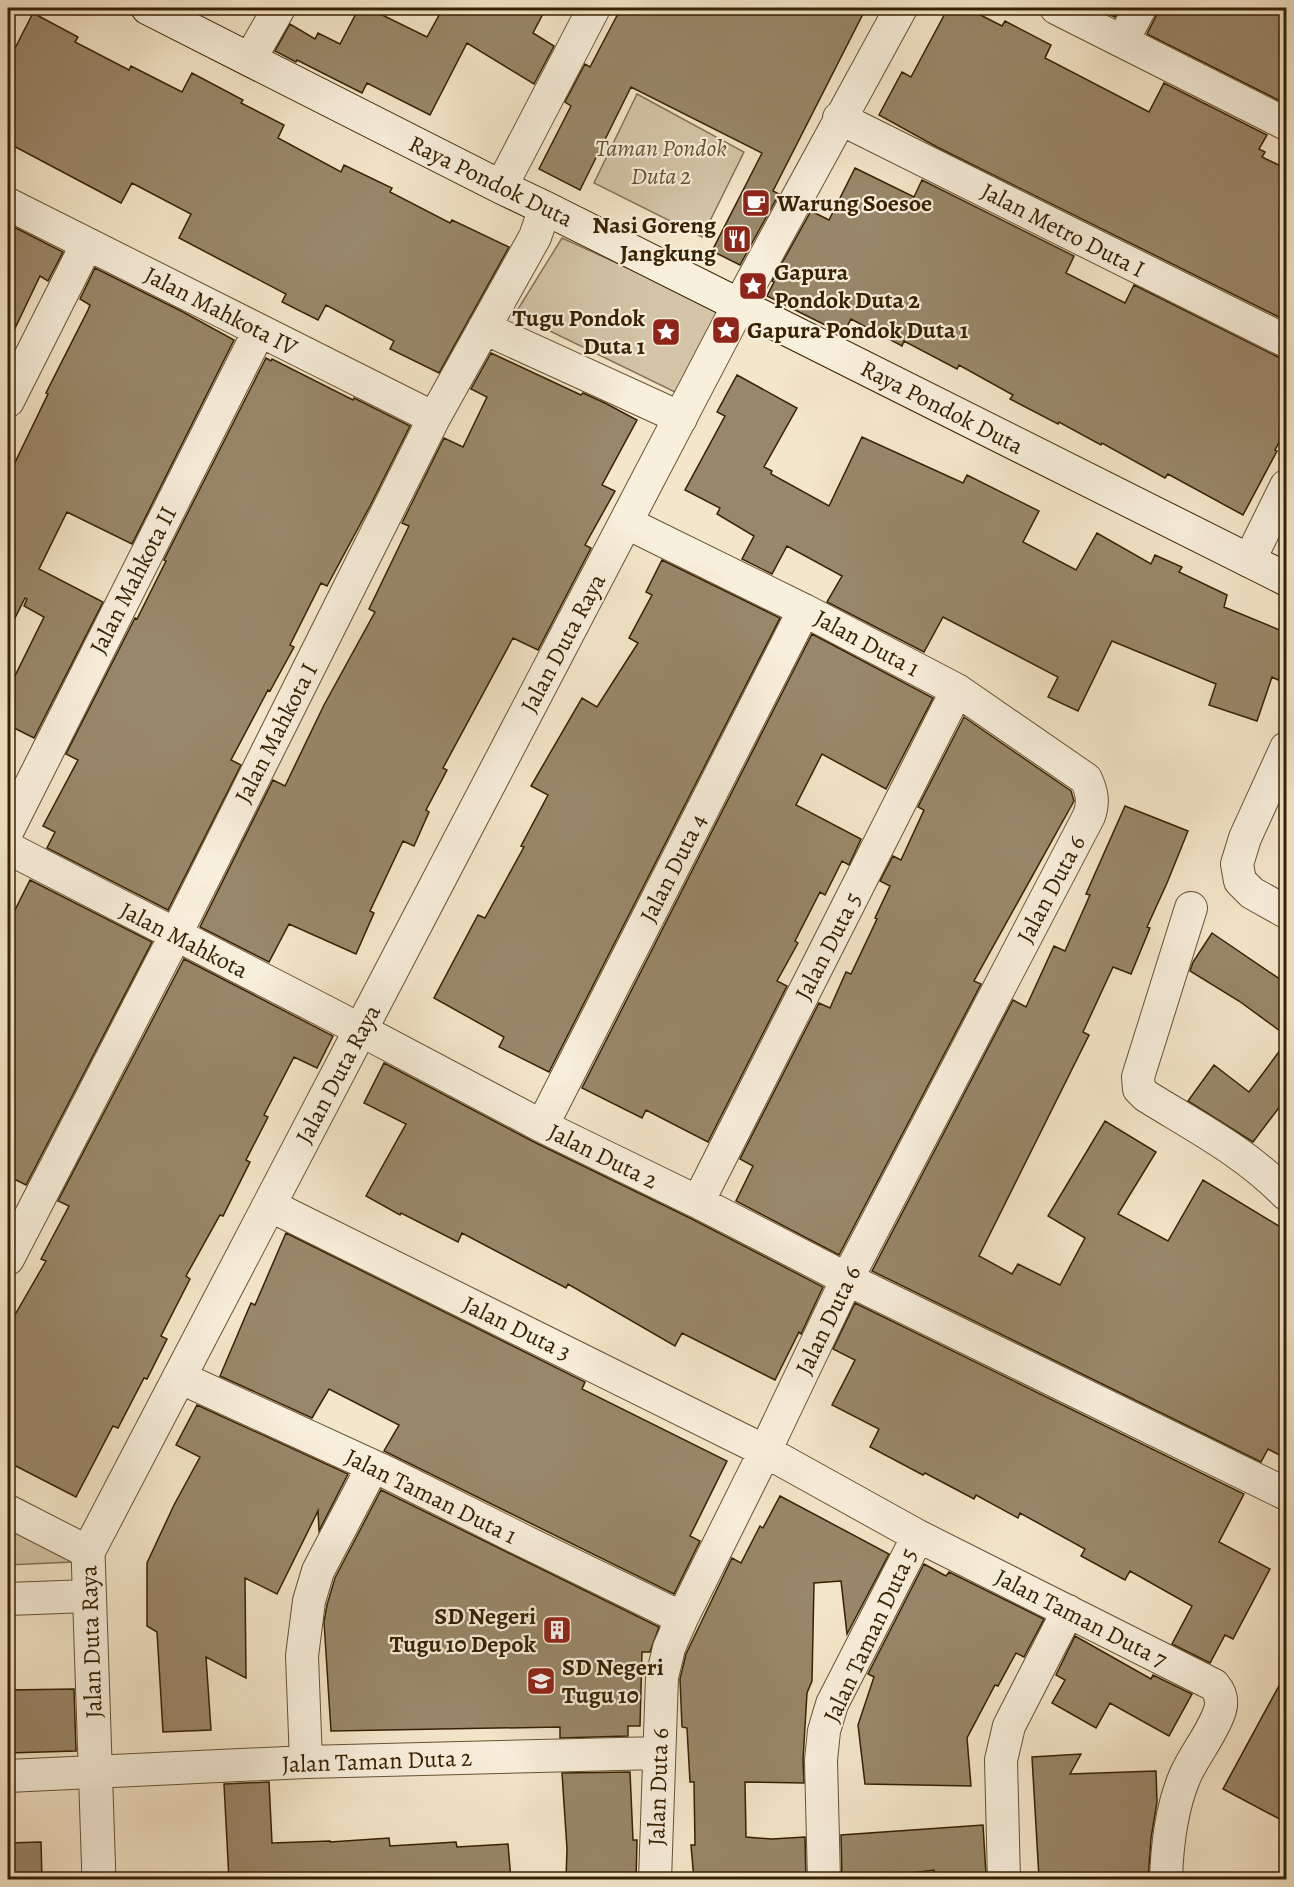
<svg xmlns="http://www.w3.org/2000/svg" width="1294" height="1887" viewBox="0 0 1294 1887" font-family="Alegreya,serif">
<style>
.green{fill:#d4c5a7;stroke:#867354;stroke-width:1.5}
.building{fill:#998769;stroke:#372100;stroke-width:1.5}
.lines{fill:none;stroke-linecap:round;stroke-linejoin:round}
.minor-casing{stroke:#665232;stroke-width:34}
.tertiary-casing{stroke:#665232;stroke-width:35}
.secondary-casing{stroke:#372100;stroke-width:35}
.minor{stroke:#f8efdc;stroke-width:32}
.tertiary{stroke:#f8efdc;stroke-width:33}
.secondary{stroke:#f8efdc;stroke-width:33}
.labels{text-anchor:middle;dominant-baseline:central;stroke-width:4.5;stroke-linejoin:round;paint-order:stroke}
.park-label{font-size:24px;font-style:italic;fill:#665232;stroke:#f8efdc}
.street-label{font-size:24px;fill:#372100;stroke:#f8efdc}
.poi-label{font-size:24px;font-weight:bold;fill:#372100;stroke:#f8efdc;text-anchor:start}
</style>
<rect width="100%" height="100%" fill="#f4e6c9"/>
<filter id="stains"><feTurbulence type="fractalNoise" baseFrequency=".00333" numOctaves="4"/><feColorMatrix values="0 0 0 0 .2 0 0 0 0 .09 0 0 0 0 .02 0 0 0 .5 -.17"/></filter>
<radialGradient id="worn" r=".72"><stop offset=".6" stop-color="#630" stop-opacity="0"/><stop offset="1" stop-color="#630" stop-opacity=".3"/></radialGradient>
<path class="green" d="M637 94 744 152 702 237 594 183Z
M562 238 720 310 677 393 515 314Z
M8 1510 75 1546 72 1562 8 1565Z"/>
<path class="building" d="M359 8H368L427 37 443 8H546L533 33 554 46 534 84 467 43 430 115 367 83 362 93 297 60 296 62 275 51 290 24 315 39 318 33 340 44Z
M621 8H866L773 191 779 194 740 265 712 251 762 153 631 87 580 190 539 169 571 106 565 102 585 64 590 67Z
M948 8H967L1002 26 1005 21 1051 45 1045 58 1149 112 1164 83 1267 135 1259 149 1265 152 1262 157 1287 169V321L937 147 879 115 902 72 911 77Z
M1096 8H1120L1115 17Z
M1158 8H1287L1286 104 1147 34 1156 16Z
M33 13 78 37 75 42 129 70 131 66 182 92 192 73 243 100 241 103 284 125 278 138 341 172 344 165 392 188 390 192 450 223 452 220 509 247 439 373 390 349 394 341 326 305 318 320 282 302 286 294 179 238 191 214 132 183 121 203 8 143V62Z
M855 168 914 197 922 180 1074 256 1066 273 1125 303 1134 285 1278 357 1287 359V428L1275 450 1277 451 1243 515 1168 474 1165 478 1102 443 1101 445 1059 422 1058 424 1010 399 1013 395 959 365 957 369 904 341 902 346 851 319 843 334 767 296 774 282 772 281 811 211 829 220Z
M8 224 63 252 48 281 40 276 8 343Z
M95 268 183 312 234 340 132 544 67 512 39 569 103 602 34 738 8 725V690L44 617 24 606 27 599 25 598 8 632V477L48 394 46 393 88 310 90 305 80 299Z
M491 353 581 395 583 393 605 403 637 420 602 485 615 491 585 545 591 548 538 650 513 638 443 768 447 770 426 810 429 812 414 846 403 841 370 911 374 913 356 954 289 924 269 962 200 927 273 780 285 786 324 705 375 612 369 609 409 526 402 523 444 438 463 447 487 397 471 389Z
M266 358 271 361 272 359 353 400 354 398 410 426 370 506 327 586 321 583 290 645 294 647 270 691 268 690 231 760 241 765 168 910 47 848 55 832 43 826 78 760 66 754 135 618 137 619 166 561 164 560Z
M737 375 797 408 764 467 772 471 771 474 829 506 862 437 963 483 967 475 1039 511 1023 542 1076 570 1097 533 1151 564 1155 555 1182 567 1179 572 1227 595 1224 607 1287 633V659L1278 680 1272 677 1257 721 1209 705 1216 684 1112 641 1078 711 1048 697 1058 677 943 617 924 652 827 602 842 576 787 546 772 574 742 559 754 536 717 514 720 508 685 490 725 416 717 412Z
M662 560 780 618 549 1072 499 1047 504 1037 434 998 478 915 485 918 524 847 521 846 548 795 531 786 582 698 597 707 638 643 629 638 652 595 646 592Z
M812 634 933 698 886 789 822 754 796 805 861 839 849 865 842 861 825 895 820 892 795 941 798 943 777 981 787 986 708 1142 646 1110 642 1118 582 1088Z
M964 717 1071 791 1074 801 974 981 981 984 839 1255 736 1201 753 1166 740 1159 819 1003 830 1008 846 972 851 974 877 919 875 918 890 886 880 881 893 856 901 860 924 810 918 807Z
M1125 806 1188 831 1167 883 1147 927 1150 928 1131 974 1113 967 1083 1032 1089 1035 979 1256 1012 1274 1018 1264 1060 1285 1085 1238 1048 1216 1105 1121 1156 1152 1118 1214 1168 1241 1203 1180 1287 1231V1459L1268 1449 1261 1462 872 1271 1013 1000 1026 1007 1054 946 1065 951 1090 895 1086 894Z
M30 880 152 942 26 1185 8 1176V924Z
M1212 933 1287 984V1036L1239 1001 1190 971 1193 962Z
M184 959 333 1036 317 1068 294 1057 264 1115 268 1117 246 1160 250 1162 223 1216 220 1215 186 1276 190 1279 161 1336 167 1339 147 1379 144 1378 118 1428 113 1426 76 1497 8 1462V1327L46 1261 41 1259 69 1206 58 1201Z
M1287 1041V1097L1253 1142 1188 1101 1214 1065 1249 1092Z
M384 1063 534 1142 690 1218 823 1287 801 1334 799 1332 775 1380 682 1333 675 1346 568 1284 566 1288 462 1233 458 1242 401 1213 400 1215 366 1196 406 1124 364 1103Z
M286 1233 585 1382 582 1389 727 1461 690 1536 700 1541 674 1594 384 1451 399 1425 329 1389 312 1418 220 1376 251 1303 255 1305Z
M855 1303 1244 1494 1219 1542 1270 1569 1233 1639 1225 1635 1210 1663 1172 1644 1192 1606 1130 1571 1125 1580 1081 1556 1085 1549 1020 1513 1018 1518 976 1495 974 1499 925 1473 923 1475 870 1447 879 1429 832 1405 855 1360 833 1349Z
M197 1405 348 1474 319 1531 318 1511 277 1594 245 1578 246 1678 206 1657 211 1730 163 1732 157 1632 147 1626V1563L174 1505 200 1457 176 1445Z
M381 1490 659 1627 650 1652H642L640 1726H628V1736L560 1738V1727L331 1731 324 1622 327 1605 335 1578Z
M780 1496 889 1554 847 1634 841 1581 814 1583 812 1681 807 1693 803 1760 804 1783 745 1782 746 1837 772 1839 805 1837 806 1880H694L691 1845H695L694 1782H690L687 1728 682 1727 680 1679 686 1654 732 1558 741 1563 760 1526 763 1528Z
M924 1564 946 1576 949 1572 1044 1619 1024 1657 1016 1653 998 1686 995 1685 967 1738 971 1786 865 1784 858 1725 874 1677 868 1674Z
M1075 1636 1151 1679 1153 1675 1192 1694 1169 1736 1110 1703 1096 1728 1052 1703 1065 1680 1056 1675Z
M1287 1671V1823L1223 1789Z
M74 1689 76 1751 8 1753V1690Z
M1081 1754 1070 1774 1156 1771 1157 1802 1151 1838 1148 1880H1103V1875L1039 1878 1032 1757Z
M630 1772 633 1840H637L636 1880H566L567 1849 562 1773Z
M269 1782 272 1843 330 1841V1842L389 1838 390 1846 456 1842 457 1847 508 1844 511 1880H229L224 1784Z
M983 1825 986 1874H934V1870L855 1880H842L841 1835Z
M41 1842 42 1880H8V1843Z"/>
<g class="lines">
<g class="minor-casing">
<path id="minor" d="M1056 8 1286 124
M1123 40 1140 8
M250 59 279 8
M839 118 1286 341
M501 187 594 8
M8 204 434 418
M739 305 901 8
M484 328 681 418
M8 401 87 244
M627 523 804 610 957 690 1086 779C1092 792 1094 802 1089 816L847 1279 765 1451 682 1618 669 1648 662 1677 655 1880
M1249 561 1286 486
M1286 748 1245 838 1237 864 1240 881 1252 893 1286 912
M8 830 259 331
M8 848 336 1017 542 1126 698 1202 847 1279 1286 1494
M1191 908 1138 1077 1139 1089 1146 1096C1196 1127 1245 1152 1286 1194
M542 1126 804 610
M698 1202 957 690
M269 1205 765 1451 918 1536 1214 1685C1220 1692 1223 1700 1220 1710 1214 1731 1194 1755 1185 1776 1171 1809 1167 1844 1166 1880
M8 1259 175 936 434 418 535 237 545 208
M179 1377 386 1472 526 1542 682 1618
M8 1511 88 1552
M8 1599 88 1596
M306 1762 302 1656 309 1601 318 1571 373 1466
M8 1776 306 1762 659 1753
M824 1880 821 1760 824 1731 832 1704 918 1536
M1004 1880 1001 1760 1009 1726 1068 1611"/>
</g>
<g class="tertiary-casing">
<path id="tertiary" d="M99 1880 88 1552 739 305"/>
</g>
<g class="secondary-casing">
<path id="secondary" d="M148 8 501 187 545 208 1286 579"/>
</g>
<use href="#minor" class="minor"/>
<use href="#tertiary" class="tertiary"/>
<use href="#secondary" class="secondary"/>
</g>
<defs>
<g id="cafe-square" transform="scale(1.5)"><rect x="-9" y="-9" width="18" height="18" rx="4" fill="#8f2418" stroke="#f8efdc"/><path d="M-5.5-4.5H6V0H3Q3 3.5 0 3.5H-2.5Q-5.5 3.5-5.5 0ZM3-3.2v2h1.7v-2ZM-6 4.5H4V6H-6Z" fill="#fff"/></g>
<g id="restaurant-square" transform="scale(1.5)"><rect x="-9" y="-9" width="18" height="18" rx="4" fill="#8f2418" stroke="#f8efdc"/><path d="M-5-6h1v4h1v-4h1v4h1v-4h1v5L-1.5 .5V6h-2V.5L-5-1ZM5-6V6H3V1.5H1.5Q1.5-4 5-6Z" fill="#fff"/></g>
<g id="sight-square" transform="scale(1.5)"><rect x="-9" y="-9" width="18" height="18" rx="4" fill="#8f2418" stroke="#f8efdc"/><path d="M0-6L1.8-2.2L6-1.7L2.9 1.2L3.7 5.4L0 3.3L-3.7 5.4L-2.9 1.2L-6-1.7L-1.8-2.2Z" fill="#fff"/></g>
<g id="building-square" transform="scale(1.5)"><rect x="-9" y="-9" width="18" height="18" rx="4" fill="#8f2418" stroke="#f8efdc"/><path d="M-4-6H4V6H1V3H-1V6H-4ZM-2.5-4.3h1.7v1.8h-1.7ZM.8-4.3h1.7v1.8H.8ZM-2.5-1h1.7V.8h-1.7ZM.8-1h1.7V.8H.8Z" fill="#fff"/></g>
<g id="school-square" transform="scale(1.5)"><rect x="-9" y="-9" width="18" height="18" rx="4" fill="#8f2418" stroke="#f8efdc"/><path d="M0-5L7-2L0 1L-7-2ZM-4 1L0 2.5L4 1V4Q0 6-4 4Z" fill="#fff"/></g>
</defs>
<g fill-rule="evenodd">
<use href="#cafe-square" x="756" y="203"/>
<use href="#restaurant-square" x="737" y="239"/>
<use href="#sight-square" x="753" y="286"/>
<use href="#sight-square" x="726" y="330"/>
<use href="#sight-square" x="666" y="332"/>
<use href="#building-square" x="557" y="1630"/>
<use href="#school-square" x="541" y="1681"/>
</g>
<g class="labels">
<g class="park-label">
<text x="661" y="148">Taman Pondok<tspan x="661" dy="28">Duta 2</tspan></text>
</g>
<g class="street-label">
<text transform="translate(491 181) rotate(26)">Raya Pondok Duta</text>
<text transform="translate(1063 230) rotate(27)">Jalan Metro Duta I</text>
<text transform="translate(221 311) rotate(27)">Jalan Mahkota IV</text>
<text transform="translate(942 407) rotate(27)">Raya Pondok Duta</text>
<text transform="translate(133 580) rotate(-63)">Jalan Mahkota II</text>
<text transform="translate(563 643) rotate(-62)">Jalan Duta Raya</text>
<text transform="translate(867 643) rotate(28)">Jalan Duta 1</text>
<text transform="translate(276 733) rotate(-63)">Jalan Mahkota I</text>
<text transform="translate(673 868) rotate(-63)">Jalan Duta 4</text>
<text transform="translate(1051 889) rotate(-62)">Jalan Duta 6</text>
<text transform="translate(184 940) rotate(27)">Jalan Mahkota</text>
<text transform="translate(828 946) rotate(-63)">Jalan Duta 5</text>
<text transform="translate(338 1074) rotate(-62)">Jalan Duta Raya</text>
<text transform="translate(603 1156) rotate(26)">Jalan Duta 2</text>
<text transform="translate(828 1320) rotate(-64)">Jalan Duta 6</text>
<text transform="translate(517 1328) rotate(26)">Jalan Duta 3</text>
<text transform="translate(431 1496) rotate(26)">Jalan Taman Duta 1</text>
<text transform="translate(1081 1618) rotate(27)">Jalan Taman Duta 7</text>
<text transform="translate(870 1635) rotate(-65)">Jalan Taman Duta 5</text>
<text transform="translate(91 1642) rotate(-92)">Jalan Duta Raya</text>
<text transform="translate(377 1761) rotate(-2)">Jalan Taman Duta 2</text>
<text transform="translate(658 1787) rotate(-88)">Jalan Duta 6</text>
</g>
<g class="poi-label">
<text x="777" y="203">Warung Soesoe</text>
<text x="716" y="225" text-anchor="end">Nasi Goreng<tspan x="716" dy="28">Jangkung</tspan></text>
<text x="774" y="272">Gapura<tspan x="774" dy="28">Pondok Duta 2</tspan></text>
<text x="645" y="318" text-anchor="end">Tugu Pondok<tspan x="645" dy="28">Duta 1</tspan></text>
<text x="747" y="330">Gapura Pondok Duta 1</text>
<text x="536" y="1616" text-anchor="end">SD Negeri<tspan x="536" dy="28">Tugu 10 Depok</tspan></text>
<text x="562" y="1667">SD Negeri<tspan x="562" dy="28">Tugu 10</tspan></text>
</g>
</g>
<rect width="1294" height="1887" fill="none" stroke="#f4e6c9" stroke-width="30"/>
<rect x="9" y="9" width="1276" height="1869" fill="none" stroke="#372100" stroke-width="3"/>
<rect x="15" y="15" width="1264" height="1857" fill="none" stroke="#372100" stroke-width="1.5"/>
<rect width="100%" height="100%" filter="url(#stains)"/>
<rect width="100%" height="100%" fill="url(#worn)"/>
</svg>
